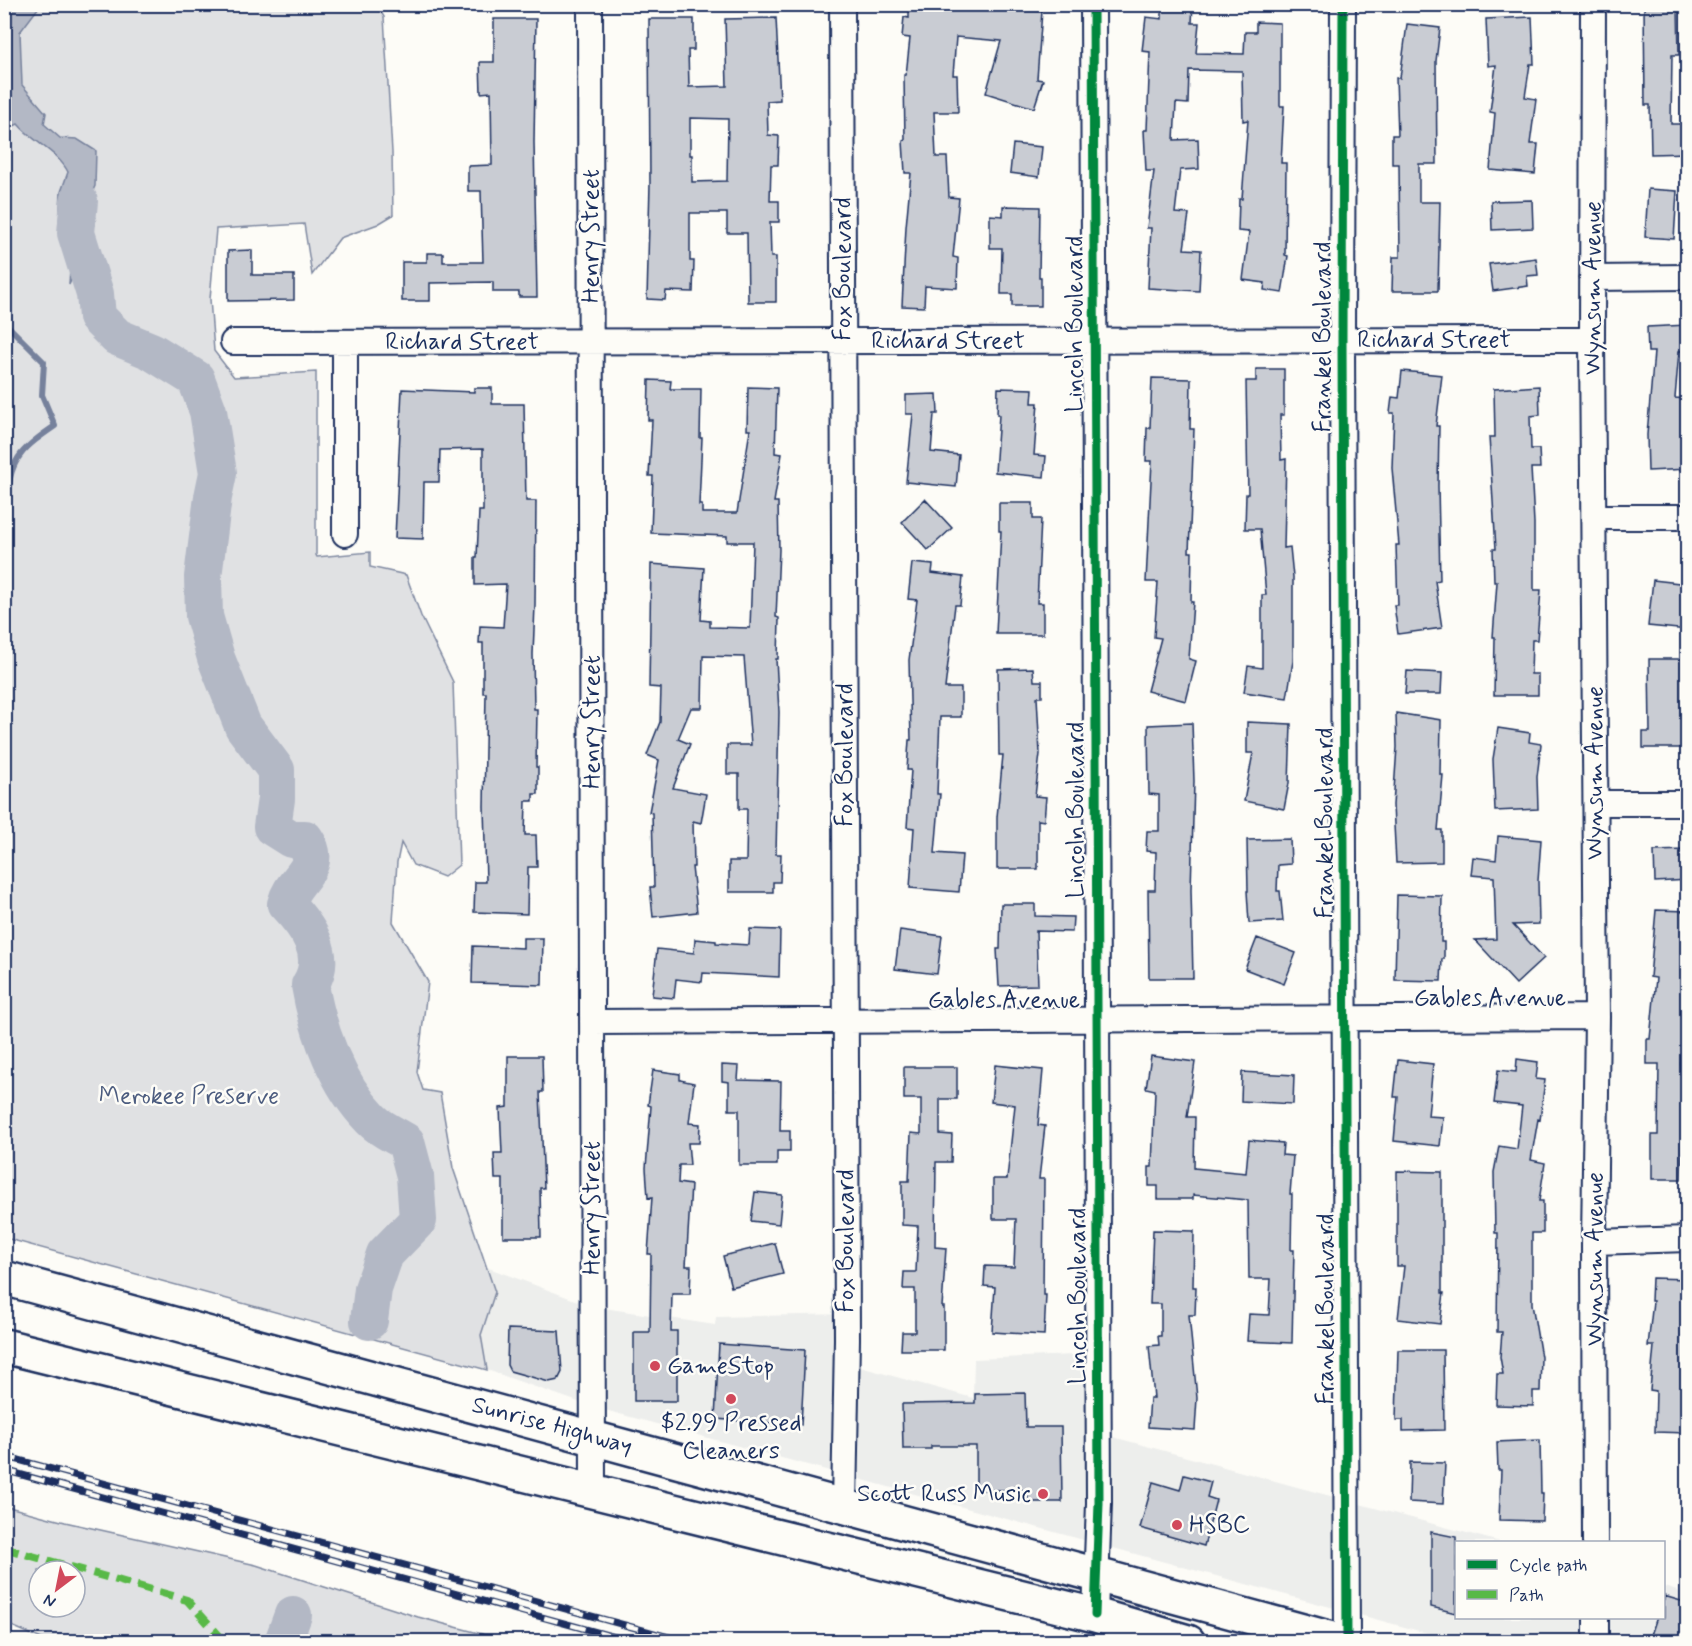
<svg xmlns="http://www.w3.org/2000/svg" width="1692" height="1646" viewBox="0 0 1692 1646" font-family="Mynerve,sans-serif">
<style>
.built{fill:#edeeec}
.green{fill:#e0e1e3;stroke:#7e88a0;stroke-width:1.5;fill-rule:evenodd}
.water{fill:#b3b8c5;stroke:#76819c;stroke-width:1.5}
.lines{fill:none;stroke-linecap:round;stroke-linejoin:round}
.stream{stroke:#76819c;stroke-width:6}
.river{stroke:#b3b8c5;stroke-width:38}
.building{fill:#c9ccd3;stroke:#1b2f5e;stroke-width:1.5;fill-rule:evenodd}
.minor-casing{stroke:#1b2f5e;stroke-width:28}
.trunk-casing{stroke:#1b2f5e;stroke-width:38}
.minor{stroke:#fdfcf7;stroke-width:24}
.trunk{stroke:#fdfcf7;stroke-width:33}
.rail-casing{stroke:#1b2f5e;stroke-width:7}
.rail{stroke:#fdfcf7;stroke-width:4.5;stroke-dasharray:14;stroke-linecap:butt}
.quiet{stroke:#58b947;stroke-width:8;stroke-dasharray:15 8;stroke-linecap:butt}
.cycleway-casing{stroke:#fdfcf7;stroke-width:13}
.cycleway{stroke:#00873e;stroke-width:9}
.poi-dot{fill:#d1495b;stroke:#fdfcf7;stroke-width:2}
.labels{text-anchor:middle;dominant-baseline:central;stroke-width:5;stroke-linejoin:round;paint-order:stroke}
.street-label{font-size:24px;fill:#1b2f5e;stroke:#fdfcf7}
.park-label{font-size:24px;fill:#4c5c7f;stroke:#fdfcf7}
.poi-label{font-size:24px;fill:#1b2f5e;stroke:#fdfcf7;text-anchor:start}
</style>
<rect width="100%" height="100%" fill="#fdfcf7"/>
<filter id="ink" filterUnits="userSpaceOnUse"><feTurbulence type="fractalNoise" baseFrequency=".0167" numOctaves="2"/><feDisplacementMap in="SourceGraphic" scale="12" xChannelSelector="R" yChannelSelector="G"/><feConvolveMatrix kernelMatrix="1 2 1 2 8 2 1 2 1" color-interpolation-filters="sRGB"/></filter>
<g filter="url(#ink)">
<path class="built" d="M486 1267 591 1306 715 1325 716 1317 848 1314 849 1364 973 1398 974 1359 1101 1354 1102 1434 1500 1542H1456V1618H1664V1587L1687 1594V1641H1456L590 1406 487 1370 481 1335 495 1292Z"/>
<path class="green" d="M5 5H377L384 17 392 152 393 215 378 224 340 238 312 275 304 224 216 229 210 299 214 351 234 377 316 372V555L317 557 370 552V567L406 575 421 616 453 682 459 865 444 877 413 865 401 843 397 862 393 922 428 982 417 1072 423 1090 440 1093 453 1168 495 1292 481 1335 487 1370 5 1238Z
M5 1506 65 1522 256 1565 418 1617 482 1634 499 1641H46L5 1623ZM39 1571H75V1607H39Z"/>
<path class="water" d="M5 4 38 5 39 7 20 32 22 85 46 113 44 124 60 138 77 139 96 151 95 186 86 206 80 259 69 285 71 252 59 225 61 192 68 172C58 152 33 142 18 124L5 130 6 109Z"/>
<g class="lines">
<path class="stream" d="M4 322 44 362 42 395 55 426C26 446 9 458 8 495 8 508 9 520 4 532"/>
<path class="river" d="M79 201 76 233 95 294 97 317 117 337 151 351 196 379 208 411 218 473 213 497 203 577 204 616 216 658 243 726 276 770V799L272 827 291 839H305C325 868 292 878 286 904 307 926 329 955 310 985 318 1032 337 1084 371 1119 380 1129 395 1135 406 1142L415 1176 418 1220 385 1254 373 1289 369 1321
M283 1642 293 1615"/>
</g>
<path class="building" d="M909 4H1016L1015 9 1042 11 1037 79 1043 80 1034 108 986 93 1001 41 956 37 953 75H957L958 112H934L936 157H947L949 197 959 198 953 257 958 258 957 288 925 286 924 307 902 306 906 227 911 173H905L903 141 905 140 904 75H906L910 38 902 37 904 17 909 18Z
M1162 4H1193L1192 23H1199L1196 53 1244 54 1245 32H1256V22L1280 23V106H1284L1281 163H1286L1285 255 1288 256 1282 293 1264 290 1265 283 1243 280 1249 232 1238 231 1239 199H1242L1248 120 1243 121 1242 71 1189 70 1188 104 1176 103 1174 140 1198 139 1199 169 1180 170 1175 213 1189 214 1184 249 1201 250 1199 291 1148 288 1151 228H1147L1154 171H1146L1144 130H1147L1150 52 1142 51 1146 17 1162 19Z
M1644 4H1678L1679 55H1672L1671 124H1688V153L1651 154 1650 105H1645Z
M1532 17 1534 64H1530L1525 97 1536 99 1530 144H1538L1535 174 1490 170 1495 113 1490 112 1496 65 1488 66 1486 19Z
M776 18 780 100 767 101 768 135 779 136 778 165H771L770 201H779V222H770L771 257H776V302H748L747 233H727V213H690V261H694L693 292 666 291 665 300 647 299 650 184 649 19H694V50H688L689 87 727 86 725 19ZM690 118 728 119 727 181 692 182V155H690Z
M494 19H536L534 142 537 297H519V292H493V282L430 283V301H402V262H427V253H443V262H483L481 191H468V166L492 165 491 92 481 93 480 62H494Z
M1407 24 1440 28 1436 61 1437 164H1419V202H1440L1438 291H1392L1393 257H1400L1399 164H1392V135H1398L1396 78H1400Z
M1013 144 1042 147 1039 177 1010 173Z
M1648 189 1677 191 1674 239 1645 237Z
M1532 200 1533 228 1492 230 1491 201Z
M1003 206 1040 207 1039 277H1041V306H1012V294H1001L1002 248H990V215L1003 216Z
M252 250V275H294V300L228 301V251Z
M1536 258 1538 275 1527 276 1528 286 1493 291 1489 264Z
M1688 325V351H1679L1675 398 1688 399V469L1648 471 1647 435 1654 352H1648L1647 327Z
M1256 369H1284V415H1280L1281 460 1286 459 1284 548 1290 547 1293 577V661L1287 698 1244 692 1248 666 1262 668V595H1266L1260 529H1245L1246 494H1248L1246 381H1256Z
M1402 371 1442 375 1436 426H1439L1438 486 1440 580 1435 581 1442 628 1398 634 1394 605H1398L1396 545H1399L1392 468 1394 413H1390L1392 397 1399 398Z
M1152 378 1191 379 1190 429H1194L1189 552H1192L1191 602H1193L1189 659 1196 661 1186 701 1147 691 1161 638 1154 637 1158 582H1146L1152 461H1146L1147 428H1150Z
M649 380 671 381 670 389H701L700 438H702L699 505H702V513H737L750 430H747L748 387 777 388 775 453 782 454 774 502H778L779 550 776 617 779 618 778 659H776L779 712 776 854H781L780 882H773V892H729V861H746L747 809H739V774H727V745H751L744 657 703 656 702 708H691L678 739 690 744 673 788 706 794 701 823 693 821 694 867H692L697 912 653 917 650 887H654L652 813 649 812 659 760 647 755 660 722 661 688 649 687 651 564 704 568 701 620 710 621V627L750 628 753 542H727V536L651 533 653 476H649L652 420H648Z
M1539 386 1540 415 1530 416 1531 449H1539L1540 468H1531L1534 523V590H1541L1537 640H1532L1531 674H1538V695H1494L1495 637H1493L1497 582H1494L1493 549H1496L1489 437H1495L1494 389Z
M474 388H492V404H524L526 501H536L535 605 533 654 534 709H537L536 767H538V794H533V801H526L525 835H536L537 867H528L527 914 474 912 475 882H486L484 806 486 693H483V643H479L480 626 503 627 506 584 475 585V557H477L479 511H483V449L440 450 439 482H424L423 539 395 538 402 389 474 392Z
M998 388 1033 389 1032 403H1038L1034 455 1046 456 1044 477 995 472 999 415H997Z
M937 394 938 414H934L931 452 959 455 956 487 906 482 913 414H906V395Z
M925 499 952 528 928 550 902 522Z
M999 503H1033V519H1041L1037 603H1043V634H996L1001 531H999Z
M912 563 933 565 932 573 963 577 960 605H955L945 688H961V717H940L937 794H940L935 853 962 855 959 892 910 888 914 828 907 827 911 770H907L909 740H911L909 660 917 600 908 599Z
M1653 580 1688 584V630L1648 626Z
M1649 659H1688V748H1643V732H1650Z
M1033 668 1034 681H1042V697H1037L1040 754 1035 796 1046 797 1044 821 1038 820V869H997V817L1003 755H999L998 669Z
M1407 671 1442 673 1441 694H1405Z
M1396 713 1441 720 1440 775H1443L1438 830H1442V862L1396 863 1393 805 1397 747Z
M1247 722 1291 724 1289 783 1284 809 1244 801 1253 753H1247Z
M1192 723 1194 781 1191 890 1193 978H1149L1148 890H1155L1156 852 1146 851 1147 831H1159V795L1149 794 1148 725Z
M1498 728 1530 733 1529 742 1541 744 1537 777 1538 809 1495 811 1493 759Z
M1498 836 1541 840 1538 881 1539 924 1513 925 1544 958 1516 984 1475 940 1496 939 1494 877 1471 875 1473 857 1496 860Z
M1290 839 1291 864 1278 865 1277 891H1280L1283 921 1249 923 1247 891H1248L1247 840Z
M1688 850V880L1655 882 1654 851Z
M1397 895 1442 896 1441 942H1444V959H1442L1441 981 1395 980Z
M1001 904H1035V916L1073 917 1072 932 1036 931 1038 985 999 986 997 949H1000Z
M1656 910 1688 911V1029H1681V1081H1688V1107H1683L1681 1179H1652V1135H1658L1659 1064H1647V1039H1650L1656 978 1650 977Z
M750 929 780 930 779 977 703 973 702 982 676 979 674 998 652 996 657 949 694 953 695 939 716 941V943L749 945Z
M900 930 942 936 937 974 895 969Z
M523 938H543L542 985 472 983 473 946 523 948Z
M1257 938 1296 953 1284 984 1245 969Z
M508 1056H542L543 1092H540L544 1188H540L541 1237H503V1179H495L494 1153H502L500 1108 508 1107Z
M1151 1056 1195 1062 1187 1117H1195L1194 1168 1246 1173 1249 1140 1283 1143 1282 1155 1293 1156 1290 1194H1292L1291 1250H1294L1292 1343 1247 1341 1249 1314 1269 1315 1271 1279H1249L1248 1200 1193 1195V1199H1158V1186H1149V1167H1152L1155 1090 1146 1088Z
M1517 1059 1538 1062 1536 1079 1545 1080 1540 1120 1538 1119 1531 1160 1545 1163 1539 1201H1543V1233H1532V1304L1541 1357 1540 1391H1533V1406L1496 1405 1497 1374H1503L1500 1357 1502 1332H1497L1498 1233H1495L1494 1172 1499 1146 1517 1149 1522 1106 1494 1103 1498 1070 1516 1072Z
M1398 1060 1433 1064 1428 1116 1443 1117 1440 1146 1394 1141 1398 1097H1394Z
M722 1065 739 1066 738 1080 781 1081 780 1131H790V1151H777V1165H739V1110H729V1082L722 1081Z
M995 1065 1043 1070 1038 1125 1045 1126 1039 1179H1044L1043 1295H1046L1044 1335 992 1332 995 1287 984 1286 985 1266 1014 1267 1016 1219H993V1179H1007L1015 1105 991 1102Z
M904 1067H957V1099H940V1134L952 1135 951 1162H936L935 1247 946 1248 942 1307H944V1350H901L902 1332H915V1289H903L904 1272H916L918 1226 902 1225V1181H909L911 1133 921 1134V1099H904Z
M653 1070 680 1074V1080L694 1083 689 1123 700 1124 699 1143H688L690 1165H679L678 1183 691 1185 686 1266H691L690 1294H672L671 1331H677V1401H634V1332H650L651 1254H648L652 1197 648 1198 646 1168 651 1106 648 1105Z
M1242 1072 1294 1075 1293 1104 1241 1101Z
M1397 1171 1442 1172V1293H1444L1440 1324 1398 1319 1404 1266H1397Z
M755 1192 782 1195 779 1224 751 1221Z
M1153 1230 1194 1231 1193 1287H1196L1195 1315H1189L1197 1398 1195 1430 1148 1427 1150 1398H1154L1149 1346 1159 1345 1158 1336H1161V1304H1150Z
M775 1243 783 1274 731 1287 723 1256Z
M1652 1278 1688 1279V1337L1685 1361H1688V1364L1683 1409H1688V1433L1655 1432 1656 1391 1650 1390 1654 1346H1648L1653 1301H1651Z
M508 1329 559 1331 562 1372 558 1380 549 1382 510 1371 507 1365Z
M719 1344 805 1350 801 1425 715 1419Z
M1398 1350H1443L1444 1430 1403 1431V1420H1396Z
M1025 1393 1026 1427H1061L1062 1502H1028L1027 1490H976V1446H931V1449H903L902 1404 975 1403V1394Z
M1540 1440 1541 1493H1543L1542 1521 1499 1520 1501 1470H1498L1497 1442Z
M1410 1462 1445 1463 1443 1504 1409 1502Z
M1184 1475 1211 1482 1207 1497 1216 1500 1204 1546 1140 1528 1153 1482 1180 1490Z
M1431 1532 1456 1537V1613L1431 1607Z
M1664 1596 1688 1603V1641H1649L1657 1617H1664Z"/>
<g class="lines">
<g class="minor-casing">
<path id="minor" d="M590 4 593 1492
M842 4 847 1339 844 1506
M1093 4 1099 1503 1095 1615
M1343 4 1342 340 1347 1642
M1593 4 1592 340 1597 1017 1594 1242 1595 1542
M1592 278 1688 277
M233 342 1592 340
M345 342V534
M1594 517H1688
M1596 803H1688
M592 1022 1597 1017
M1594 1242 1688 1239
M1596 1618V1642"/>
</g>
<g class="trunk-casing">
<path id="trunk" d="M4 1278 1343 1642
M4 1346 1095 1615 1188 1642"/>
</g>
<use href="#minor" class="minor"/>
<use href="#trunk" class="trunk"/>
<g class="rail-casing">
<path id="rail" d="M4 1456 687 1642
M4 1470 633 1642"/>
</g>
<use href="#rail" class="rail"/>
<path class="quiet" d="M4 1548 187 1600 225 1642"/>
<g class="cycleway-casing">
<path id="cycleway" d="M1093 4 1099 1503 1095 1615
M1343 4 1342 340 1347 1642"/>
</g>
<use href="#cycleway" class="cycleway"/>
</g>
</g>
<g class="poi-dot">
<circle cx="655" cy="1366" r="6"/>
<circle cx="731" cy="1399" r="6"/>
<circle cx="1043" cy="1494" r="6"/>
<circle cx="1177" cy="1525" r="6"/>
</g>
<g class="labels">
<g class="street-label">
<text transform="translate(591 236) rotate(-90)">Henry Street</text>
<text transform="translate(843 269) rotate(-90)">Fox Boulevard</text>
<text transform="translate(1593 288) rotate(-90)">Wynsum Avenue</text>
<text transform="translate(1075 324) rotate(-90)">Lincoln Boulevard</text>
<text transform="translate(1323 337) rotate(-90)">Frankel Boulevard</text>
<text x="1434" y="340">Richard Street</text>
<text x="948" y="341">Richard Street</text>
<text x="462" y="342">Richard Street</text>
<text transform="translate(592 722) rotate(-90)">Henry Street</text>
<text transform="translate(845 755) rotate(-90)">Fox Boulevard</text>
<text transform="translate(1595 773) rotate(-90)">Wynsum Avenue</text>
<text transform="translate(1076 810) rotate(-90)">Lincoln Boulevard</text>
<text transform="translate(1325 823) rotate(-90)">Frankel Boulevard</text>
<text x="1490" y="998">Gables Avenue</text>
<text x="1004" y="1000">Gables Avenue</text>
<text transform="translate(592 1208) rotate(-90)">Henry Street</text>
<text transform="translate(846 1241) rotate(-90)">Fox Boulevard</text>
<text transform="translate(1595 1259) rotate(-90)">Wynsum Avenue</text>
<text transform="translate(1078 1296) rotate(-90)">Lincoln Boulevard</text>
<text transform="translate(1326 1309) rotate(-90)">Frankel Boulevard</text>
<text transform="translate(552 1426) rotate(15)">Sunrise Highway</text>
</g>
<g class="park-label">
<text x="189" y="1096">Merokee Preserve</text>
</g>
<g class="poi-label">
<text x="667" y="1366">GameStop</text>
<text x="731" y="1423" text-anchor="middle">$2.99 Pressed<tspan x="731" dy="28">Cleaners</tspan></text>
<text x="1031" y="1494" text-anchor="end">Scott Russ Music</text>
<text x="1189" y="1525">HSBC</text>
</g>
</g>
<rect width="1692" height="1646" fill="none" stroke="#fdfcf7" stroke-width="24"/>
<rect x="12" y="12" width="1668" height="1622" fill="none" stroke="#1b2f5e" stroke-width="2" filter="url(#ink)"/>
<rect x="1455" y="1541" width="210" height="78" fill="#fdfcf7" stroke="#a3aaba" stroke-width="1.5"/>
<rect x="1467" y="1560" width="30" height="9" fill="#00873e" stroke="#a3aaba" stroke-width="1.5"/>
<text x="1509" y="1571" font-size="18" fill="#1b2f5e">Cycle path</text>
<rect x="1467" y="1590" width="30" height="9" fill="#58b947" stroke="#a3aaba" stroke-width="1.5"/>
<text x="1509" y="1601" font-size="18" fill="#1b2f5e">Path</text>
<g transform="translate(57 1589) rotate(212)"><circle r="28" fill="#fdfcf7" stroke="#a3aaba" stroke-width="1.5"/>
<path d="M0-4.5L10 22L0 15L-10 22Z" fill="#d1495b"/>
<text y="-9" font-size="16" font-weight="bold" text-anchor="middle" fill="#1b2f5e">N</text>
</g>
</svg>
